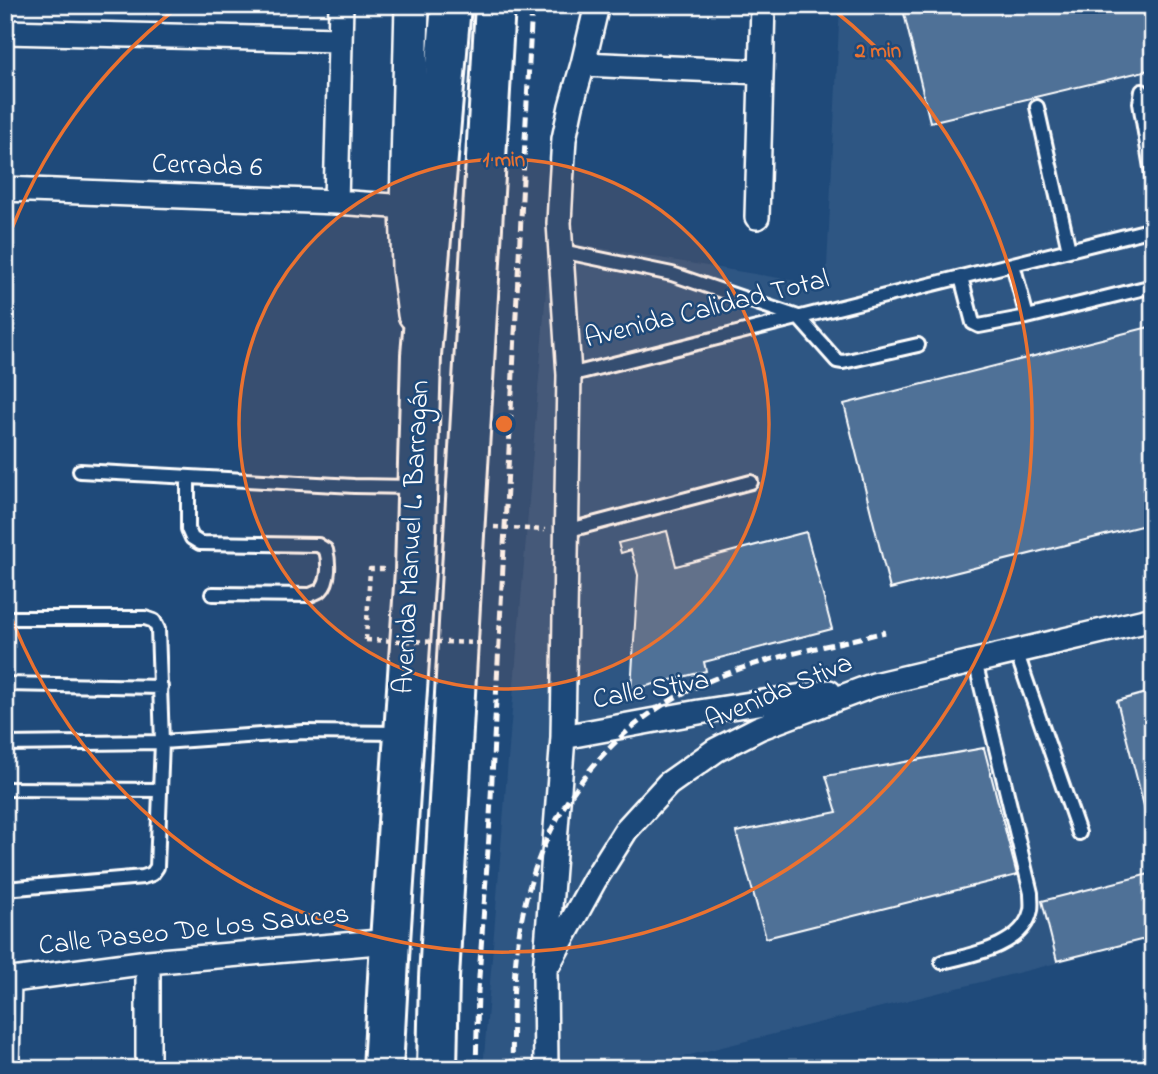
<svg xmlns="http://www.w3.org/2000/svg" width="1158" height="1074" viewBox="0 0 1158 1074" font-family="'Indie Flower',sans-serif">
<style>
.built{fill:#2e5683}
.building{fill:#507197;stroke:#fff;stroke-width:2}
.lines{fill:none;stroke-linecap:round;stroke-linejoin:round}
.lane-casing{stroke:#fff;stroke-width:18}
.street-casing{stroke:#fff;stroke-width:28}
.secondary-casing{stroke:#fff;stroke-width:38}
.highway-casing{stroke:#fff;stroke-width:44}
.path{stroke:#fff;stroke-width:4.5;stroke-dasharray:5 5;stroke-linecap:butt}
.lane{stroke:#1f4a7a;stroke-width:12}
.street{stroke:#1f4a7a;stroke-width:23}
.secondary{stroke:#1f4a7a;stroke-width:33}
.highway{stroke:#1f4a7a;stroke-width:38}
.rail{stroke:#fff;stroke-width:5;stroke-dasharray:10 5;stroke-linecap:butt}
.path-bridge{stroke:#fff;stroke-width:4.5;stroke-dasharray:5 5;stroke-linecap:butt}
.ring{fill:none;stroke:#eb7230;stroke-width:3.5}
.labels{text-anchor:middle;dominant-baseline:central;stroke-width:5;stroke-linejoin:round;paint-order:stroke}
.street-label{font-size:28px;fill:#fff;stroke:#1f4a7a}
.centre{fill:#eb7230;stroke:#1f4a7a;stroke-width:3.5}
.ring-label{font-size:21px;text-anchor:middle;font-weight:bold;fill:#eb7230;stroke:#1f4a7a;stroke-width:5;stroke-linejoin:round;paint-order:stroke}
</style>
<rect width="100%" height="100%" fill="#1f4a7a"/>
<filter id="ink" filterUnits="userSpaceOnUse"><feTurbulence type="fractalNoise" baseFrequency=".0143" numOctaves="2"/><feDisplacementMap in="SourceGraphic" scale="14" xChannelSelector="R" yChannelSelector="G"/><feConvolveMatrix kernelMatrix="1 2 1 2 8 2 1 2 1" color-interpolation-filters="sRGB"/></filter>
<g filter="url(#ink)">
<path class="built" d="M840 5H1153V939L634 1069H483L550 241 565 242 826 286Z"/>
<path class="building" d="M902 5H1153V69L930 122Z
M1153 326V523L890 589 844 404Z
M667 531 676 566 806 532 832 629 704 662 706 671 631 690 638 575 631 550 621 553 618 543Z
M1153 691V841L1117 701Z
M984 748 1017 875 766 938 736 832 837 812 826 776Z
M1153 873V937L1057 961 1042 901Z"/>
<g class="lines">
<g class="lane-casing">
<path id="lane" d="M1142 91 1140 103 1153 180
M1037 107 1069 250
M561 251 672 274 798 317 837 361 843 362 918 345
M1013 264 1027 317
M961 277 973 323 979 326 1027 317 1153 286
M569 375 1153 229
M80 471 354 486 414 487
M188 477V529L192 538 200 543 318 545 326 550C329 561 330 581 321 590 319 591 313 594 310 595L212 594
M566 531 751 482
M5 618H145L154 621 158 629 162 742 157 867 152 874 143 877 5 889
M1016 651 1079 833
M5 684 161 687
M5 744 162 742 304 732 400 733
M5 789 160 790
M942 962C971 955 1024 946 1031 910 1032 905 1031 899 1031 893L975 661"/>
</g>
<g class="street-casing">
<path id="street" d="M5 32 340 40
M583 64 761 72
M5 189 336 202 407 207
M336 202 341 5
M757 217 763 5
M563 737 699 712 829 692
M148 962V1069
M549 963 594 881 626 830 668 784 716 750 759 728 874 685 1153 619
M5 981 148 962 390 941
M7 1069 9 980
M546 1069 545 972 563 737 569 375 559 223 561 186 564 139 571 106 583 64 597 5"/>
</g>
<g class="secondary-casing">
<path id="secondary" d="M412 5 407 207 409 268 415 314"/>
</g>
<g class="highway-casing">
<path id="highway" d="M383 1069 390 941 415 571 421 355 451 5
M437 1069 439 978 463 552 495 5"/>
</g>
<path class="path" d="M494 527 545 530
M366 640 370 569H386"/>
<use href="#lane" class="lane"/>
<use href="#street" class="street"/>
<use href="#secondary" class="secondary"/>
<use href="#highway" class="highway"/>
<path class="rail" d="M476 1069 478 991 489 836 532 5
M512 1069C513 1026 512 984 518 941 534 822 603 723 716 678 769 656 829 646 885 632"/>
<path class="path-bridge" d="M366 640 482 643"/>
</g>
</g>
<circle cx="504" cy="424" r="265" fill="#eb7230" fill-opacity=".12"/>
<g class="ring">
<circle cx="504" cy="424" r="265"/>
<path d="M5 247A529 529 0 0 1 178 7M830 7A529 529 0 1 1 5 601"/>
</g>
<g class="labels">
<g class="street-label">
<text transform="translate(207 167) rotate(2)">Cerrada 6</text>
<text transform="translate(707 310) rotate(-14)">Avenida Calidad Total</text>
<text transform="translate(413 537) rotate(-87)">Avenida Manuel L. Barragán</text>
<text transform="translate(651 691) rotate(-10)">Calle Stiva</text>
<text transform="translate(779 693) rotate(-23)">Avenida Stiva</text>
<text transform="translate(194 931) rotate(-6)">Calle Paseo De Los Sauces</text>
</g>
</g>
<circle cx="504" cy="424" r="10" class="centre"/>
<g class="ring-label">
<text x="878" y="57">2 min</text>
<text x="504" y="166">1 min</text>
</g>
<rect width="1158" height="1074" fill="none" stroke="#1f4a7a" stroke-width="28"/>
<rect x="14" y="14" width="1130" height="1046" fill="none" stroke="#fff" stroke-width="2.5" filter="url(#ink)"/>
</svg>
